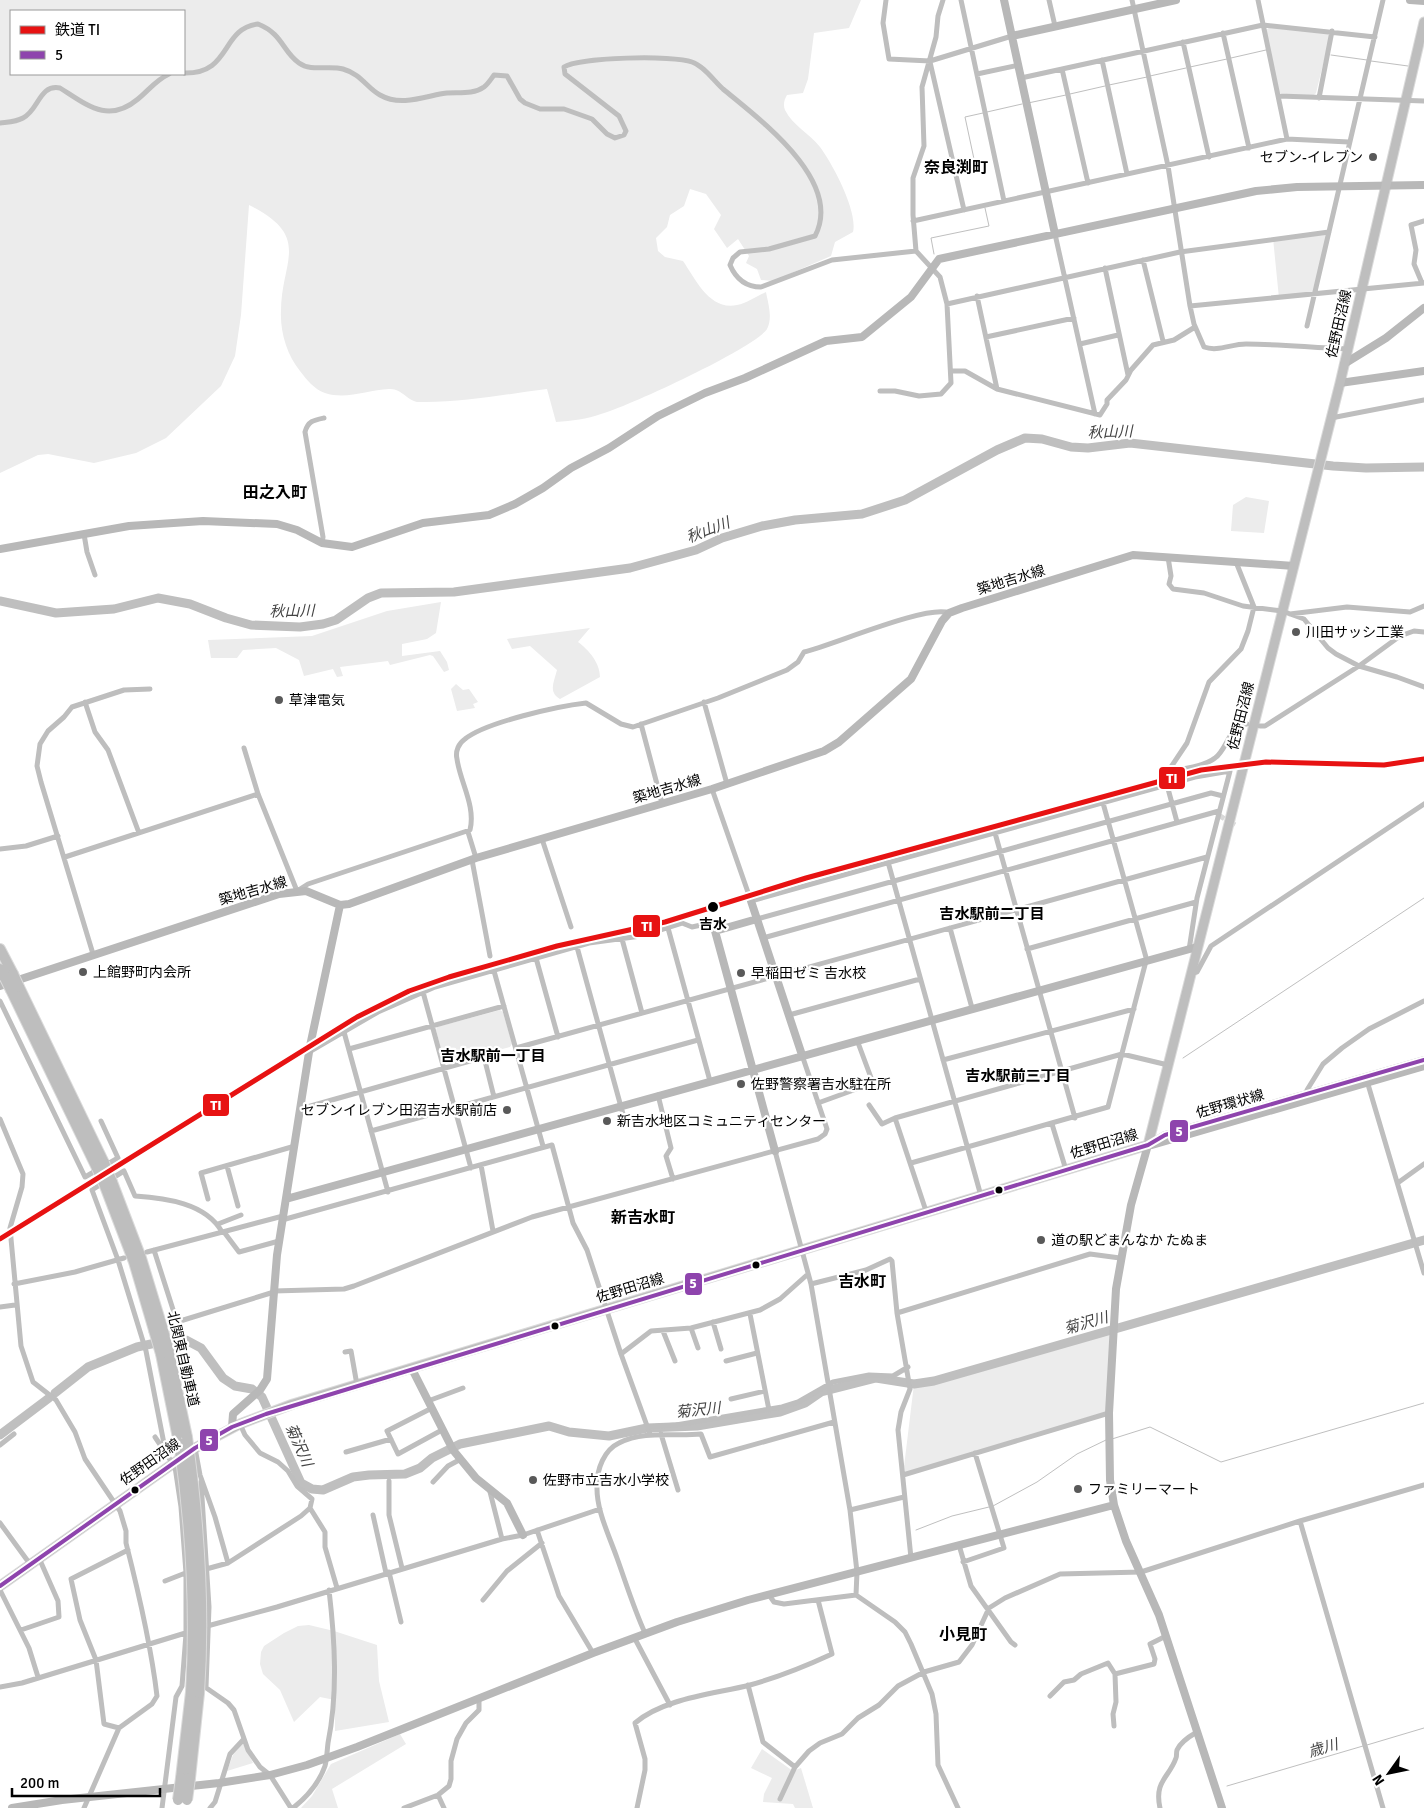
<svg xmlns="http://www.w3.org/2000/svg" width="1424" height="1808" viewBox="0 0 1424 1808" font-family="Signika,'Noto Sans JP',sans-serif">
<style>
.green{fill:#ececec;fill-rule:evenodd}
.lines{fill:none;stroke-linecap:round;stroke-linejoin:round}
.stream{stroke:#bfbfbf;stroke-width:1}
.river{stroke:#bfbfbf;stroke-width:9}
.street-tunnel{stroke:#d9d9d9;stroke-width:5;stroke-dasharray:5 2.5;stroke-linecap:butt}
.primary-casing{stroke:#dbdbdb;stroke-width:11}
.highway-casing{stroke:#dbdbdb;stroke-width:12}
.street{stroke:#bebebe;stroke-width:5}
.secondary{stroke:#b8b8b8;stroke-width:8}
.primary{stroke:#bebebe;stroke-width:9}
.highway{stroke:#bebebe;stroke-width:10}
.highway-bridge-casing{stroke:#dbdbdb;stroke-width:12;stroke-linecap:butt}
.highway-bridge{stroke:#bebebe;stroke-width:10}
.bus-1-casing{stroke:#fff;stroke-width:8}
.bus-1{stroke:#8e44ad;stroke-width:4}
.rail-1-casing{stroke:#fff;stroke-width:9}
.rail-1{stroke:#e71212;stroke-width:5}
.poi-dot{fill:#595959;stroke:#fff;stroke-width:2}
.stop-dot{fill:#000;stroke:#fff;stroke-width:2}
.labels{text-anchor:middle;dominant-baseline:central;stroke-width:4.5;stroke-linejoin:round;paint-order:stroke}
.poi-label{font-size:14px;fill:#000;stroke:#fff;text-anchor:start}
.street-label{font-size:14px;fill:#000;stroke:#fff}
.stop-label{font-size:14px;font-weight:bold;fill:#000;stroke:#fff}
.water-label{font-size:15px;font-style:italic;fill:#444;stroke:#fff}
.neighbourhood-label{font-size:15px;font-weight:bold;fill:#000;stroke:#fff}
.quarter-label{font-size:16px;font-weight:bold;fill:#000;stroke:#fff}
.line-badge{stroke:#fff;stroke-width:2}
.badge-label{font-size:14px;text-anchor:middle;font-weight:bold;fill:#fff}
</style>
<rect width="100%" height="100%" fill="#fff"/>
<path class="green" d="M0 0H861L849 28 814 33 808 79 803 93 787 95C784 100 783 105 785 110 792 125 810 134 820 147 832 163 858 211 853 232L835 242 831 256 773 281 761 280 757 269 746 263 749 256 738 239 727 248 714 229 721 215 706 194 690 189 684 206 670 215 667 227 656 238 658 251 665 257 683 261C696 280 710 311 737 305 747 303 757 296 766 292 768 303 773 318 767 329 755 348 627 407 601 414 587 419 572 421 556 422L547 389C506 394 461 403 419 402 408 402 402 388 389 389 368 390 346 400 325 393 315 390 306 379 300 371 287 355 280 332 281 311 281 261 313 237 249 205L241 315 235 356 221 386 166 438 136 453 94 463 48 454 38 455 0 473ZM11 11H184V74H11Z
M1270 27 1327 33 1330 36 1316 93 1313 96 1283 95 1279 92 1266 30Z
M1329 232 1315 294 1279 298 1273 238Z
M1246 497 1269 501 1264 533 1231 531 1233 505Z
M441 602 436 633 427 639 402 644V656L440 651 447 662 449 670 444 672 433 656 430 655 390 665 388 661 340 667 343 676 337 677 333 669 304 676 299 660 276 648 243 650 237 658H211L208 640 312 636 387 611Z
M590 628 578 642C589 650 600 663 600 677L560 699C548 692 554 682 557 670L530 646 512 649 507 639Z
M456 684 463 690 469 689 478 702 473 704 475 708 457 711 451 689Z
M500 1010 503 1012 512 1044 510 1047 445 1064 436 1030 437 1027Z
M1114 1333 1109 1413 903 1475 914 1384 934 1381 1060 1345Z
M309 1625 334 1631 377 1645 379 1681 389 1722 335 1731V1700L320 1697 294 1722 280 1690 263 1674 260 1664 261 1652 264 1646 284 1633 298 1626Z
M400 1734 406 1744 332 1789 338 1808H301L312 1796 331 1764Z
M243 1743 253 1763 227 1771 233 1755Z
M762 1749 793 1771 801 1768 813 1808H795L793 1804 763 1802 764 1794 772 1778 751 1768Z"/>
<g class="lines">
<path class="stream" d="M1331 55 1367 60
M1231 58 1266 50
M1371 61 1408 66
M1190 67 1227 59
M1150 76 1186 68
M1109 85 1147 77
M1070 94 1105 86
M1028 103 1066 95
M987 112 1022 104
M974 159 965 117 983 113
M934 254 931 238 989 226 985 208
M1183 1058 1424 898
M1112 1439 1150 1427 1221 1462 1424 1403
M993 1506 1037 1482 1077 1454 1106 1440
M916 1530 952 1516 989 1507
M1367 1745 1424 1728
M1227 1786 1363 1746"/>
<path class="river" d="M0 601 56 613 114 609 158 598 190 604 226 618 251 625 300 627 323 624 336 620 368 598 381 593 454 592 630 568 696 550 722 538 762 526 795 520 862 514 905 500 997 450 1025 438 1042 439 1071 447 1088 448 1130 443 1333 466 1366 468 1424 467
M55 1393 88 1367 137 1347 170 1340H186L201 1348 223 1378 235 1386 252 1389 262 1397 301 1483 312 1489 323 1490 353 1477 369 1475 405 1474 420 1468 432 1458 460 1444 549 1426 569 1432 609 1436 647 1428 697 1426 780 1412 805 1403 821 1392 876 1378 914 1384 934 1381 1424 1240
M0 1435 49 1398"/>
<path class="street-tunnel" d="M1220 816 1235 825"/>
<g class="primary-casing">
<path id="primary" d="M0 1586 195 1448 240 1424 293 1404 1148 1145 1340 383 1424 22"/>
</g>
<g class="highway-casing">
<path id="highway" d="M0 949 13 974
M0 969 5 978
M19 987 104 1163
M11 990 97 1168
M112 1182 141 1258 162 1327
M105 1186 134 1262 154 1330
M169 1352 187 1437
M161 1354 179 1443
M181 1778 191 1692
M190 1778 199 1693"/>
</g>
<path class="street" d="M886 0 883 23 889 59 930 61 1012 36
M961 0 1004 201
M1049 0 1055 26
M1132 0 1168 166 1190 306 1194 324 1204 347C1218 352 1231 344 1246 344 1280 344 1314 348 1348 349
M1258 0 1287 139
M1223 33 1249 148
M1183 42 1209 157
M1102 60 1127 174
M930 62 964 210
M1062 69 1088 183
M184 73C232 74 220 29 258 24 283 34 282 51 299 63 311 72 329 65 343 69 361 74 367 88 380 95 399 106 421 98 440 94 455 91 471 96 484 87 488 84 491 79 494 75L507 76 520 99 525 103 540 109H564L592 119 607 134 615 138 624 135 626 131 619 116 565 74 564 67C579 57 674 55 692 62 704 66 714 81 723 89 759 119 844 181 815 236L769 249 740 252 733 258 730 265C736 279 746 287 761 287L832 260 916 251
M977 74 1019 65
M1021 78 1263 25 1375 37
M1279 96 1424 101
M1319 98 1332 31
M0 123C8 122 16 122 23 118 39 110 39 84 60 88 87 105 108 124 138 99 149 90 156 80 169 74
M913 221 1287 139 1349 142
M1055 234 1095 414
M1143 260 1163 341
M1105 268 1128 375
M1422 283 1414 264 1416 250 1411 225 1424 221
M977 296 997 389
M947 304 1180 252 1329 232
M1190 306 1424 283
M1307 326 1383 0
M986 337 1074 318
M1080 344 1118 335
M951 371H965L997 389 1100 415 1107 404V400L1126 380 1131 370 1153 345 1174 340 1195 327
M880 391H895L919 396 941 394 951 383 947 304 940 277 916 251 913 215V178L924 146 922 87 936 37 938 16 943 0
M1331 418 1424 400
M84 534 87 552 95 575
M322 543 323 537 305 432C308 421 314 420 324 418
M1168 557 1171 576 1169 584 1173 589 1204 593 1243 606 1282 611 1304 619 1328 648 1336 654 1359 666 1397 677 1424 687
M1290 614 1347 607 1410 612 1424 606
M85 702 95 732 108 750 139 833
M704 702 727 784
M641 724 662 803
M1260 726H1265L1359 666 1400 636 1414 631 1424 632
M244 748 258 794 297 891 308 884 470 830C476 806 460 782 457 759 455 751 459 743 465 739 486 722 559 706 586 703L621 724 633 727 718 698 787 670 798 662 804 652C833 645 928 604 949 613
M1169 770C1182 770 1205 766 1215 758 1227 750 1229 725 1247 724
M712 789 751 901 1195 777 1230 771 1197 898 1189 950
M1103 803 1147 961
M1177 822 1167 785 1169 770 1187 743 1209 682 1241 649 1248 631 1254 607 1236 562
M468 832 476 858
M995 833 1075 1118
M542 839 571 927
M0 849 26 846 58 836
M65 857 258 794
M472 860 490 956
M888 862 981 1196
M757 919 1211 793 1223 796
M668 928 710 1081
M950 928 972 1008
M763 938 1219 811
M622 939 642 1013
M577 947 626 1125
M1027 949 1196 902
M93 954 41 782 37 766 40 744 48 731 64 717 72 707 124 690 150 689
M536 958 558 1037
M494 971 543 1146
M1191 973 1197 972 1211 946 1424 804
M423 992 471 1168
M0 1001 85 1177 118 1158 101 1121
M789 1015 920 979
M344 1032 388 1192
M516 1048 1207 857
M349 1049 504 1006
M309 1052 378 1012 435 987 589 943 641 936 682 923 692 927 710 923 715 931
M943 1060 1134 1009
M1367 1081 1424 1273
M658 1095 671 1148 666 1156 673 1179
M1309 1096 1307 1090 1323 1064 1342 1048 1369 1029 1424 1001
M818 1103 873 1083 857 1040
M869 1105 882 1124 895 1118 1122 1054 1168 1065
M300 1109 484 1057 494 1097
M895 1118 926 1211
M0 1119 23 1174 22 1187 10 1228 21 1346 33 1382 56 1400 75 1432 85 1459 120 1511 126 1531V1543C139 1594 151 1645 157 1696L152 1704 119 1728 84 1808
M1052 1124 1066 1170
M371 1131 698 1040
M775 1151 811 1284 850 1510 857 1572 856 1595
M911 1163 1108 1107 1146 961
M481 1165 493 1231
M227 1166 238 1206
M111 1179 124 1171 135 1196C165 1198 206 1203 222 1232
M1399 1182 1424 1164
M103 1183 92 1190 118 1260 146 1351 166 1454
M208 1199 201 1173 295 1146
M282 1220 552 1145 573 1223 587 1250 621 1354 650 1434
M218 1224 241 1215
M224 1232 239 1252 279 1241
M154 1250 177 1322 178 1327 163 1331
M147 1252 283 1216
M14 1284 75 1272 124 1258
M811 1284 866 1270 890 1259 892 1261 897 1313 910 1389 901 1412 898 1430 911 1558
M274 1291 344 1289 354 1286 532 1217 818 1139 825 1134 827 1129 802 1055
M0 1307 15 1305
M897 1313 1090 1254 1120 1258
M750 1314 769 1410
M177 1322 274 1292
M713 1322 721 1349
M691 1328 698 1348
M663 1331 675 1361
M345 1352 351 1351 357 1385
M621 1354 651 1331 691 1328 760 1310 780 1299 808 1274
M726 1361 757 1353
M731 1399 765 1391
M428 1401 463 1388
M432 1408 387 1431 398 1454 442 1430
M648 1427 676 1425 782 1407 798 1402 833 1382 869 1375 893 1376 908 1367
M661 1434 678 1490
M155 1437 175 1467 181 1507 186 1573V1634L182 1686 176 1697 162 1808
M0 1445 14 1434
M195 1448 200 1475 215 1517 228 1563
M346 1452 391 1439
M903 1475 1109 1413
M389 1481V1515L402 1568
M201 1482 209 1607 206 1687
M433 1482 448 1466 461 1459
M489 1488 502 1539
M310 1508 325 1532V1547L337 1588
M850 1510 904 1497
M373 1515 386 1573
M1300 1521 1383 1808
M0 1523 30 1564
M537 1530 559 1596 593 1653
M959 1545 971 1586 1011 1642 1015 1645
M963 1562 1004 1548 975 1453
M199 1571 228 1563 301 1516 310 1508 312 1499 297 1486 288 1471 278 1462 260 1453 245 1435 240 1424
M389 1572 401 1622
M165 1581 188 1572
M0 1590 29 1648 38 1677
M769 1595 774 1602 784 1604 856 1595 895 1622 905 1632 911 1644 932 1694 936 1714 938 1765 958 1808
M483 1600 507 1571 542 1543
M200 1628 277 1607 502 1539 523 1535 600 1509
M21 1630 59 1617 58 1601 39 1558
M645 1633C634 1609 626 1583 617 1558 609 1535 596 1510 597 1485 597 1469 604 1450 619 1443 645 1430 674 1437 701 1434L710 1457 834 1422
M634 1637 670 1705
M748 1685 763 1742 795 1767
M0 1687 22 1683 192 1631
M205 1687 228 1703 234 1710 248 1750 260 1767 270 1775 291 1808
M1050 1696 1064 1682 1074 1680 1081 1674 1108 1663 1115 1674
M1114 1726 1113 1714 1116 1702 1115 1674 1154 1664 1155 1659 1150 1644 1166 1636
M119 1728 104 1724 96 1660 80 1620 71 1579 128 1550
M438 1795 444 1808
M780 1799 795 1767 809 1751 820 1743 842 1734 858 1718 879 1705 898 1686 924 1672 959 1662 972 1645 989 1608 1005 1598 1060 1574 1141 1572 1300 1521 1424 1485
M210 1808 215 1802 230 1754 243 1740
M293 1808C307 1797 319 1783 325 1766 327 1758 327 1751 328 1743 338 1693 335 1641 329 1590
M404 1808 438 1795 449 1786 451 1779V1761L457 1739 466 1723 479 1710V1699
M637 1808 645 1770V1759L635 1723C664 1698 715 1694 750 1685 779 1677 806 1666 832 1654L818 1600
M1160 1808C1154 1781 1169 1778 1176 1758 1177 1756 1176 1753 1177 1750 1180 1743 1190 1736 1197 1732"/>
<path class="secondary" d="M1004 0 1055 234
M1410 0 1424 1
M1012 36 1176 0
M1344 364 1386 338 1424 308
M1340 383 1424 371
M0 549 129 526 203 521 277 524 297 530 322 543 352 547 423 523 489 515 515 504 543 488 571 468 609 448 658 416 705 393 745 378 826 341 862 337 911 297 939 259 1256 191 1297 187 1424 185
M751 901 802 1055
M757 919 715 931 775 1151
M0 986 279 894 306 891 340 905 349 904 476 858 712 789 824 751 839 742 911 679 942 621 949 613 962 608 1133 555 1294 566
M1148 1145 1131 1205 1116 1289 1109 1413 1110 1480 1114 1505 1126 1541 1159 1615 1222 1808
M1148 1145 1165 1135 1424 1060
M1152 1145 1424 1066
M286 1199 1197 947
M412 1369 453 1450 476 1478 507 1503 523 1535
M232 1427 233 1414 260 1390 267 1379 277 1255 310 1046 340 905
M12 1808 62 1800 219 1783 270 1775 307 1765 357 1747 593 1653 677 1622 748 1600 1114 1505"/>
<use href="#primary" class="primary"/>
<use href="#highway" class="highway"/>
<g class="highway-bridge-casing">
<path id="highway-bridge" d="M13 974 19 987
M5 978 11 990
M104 1163 112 1182
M97 1168 105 1186
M162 1327 169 1352
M154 1330 161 1354
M187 1437C199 1522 205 1607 199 1693
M179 1443C191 1526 196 1608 191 1692
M178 1800 181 1778
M187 1800 190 1778"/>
</g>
<use href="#highway-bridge" class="highway-bridge"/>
<g class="bus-1-casing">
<path id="bus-1" d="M0 1586 195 1448 232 1427 266 1414 1148 1145 1165 1135 1424 1060"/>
</g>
<use href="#bus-1" class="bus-1"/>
<g class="rail-1-casing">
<path id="rail-1" d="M0 1239 357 1017 409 991 449 977 557 946 665 922 806 878 1201 770 1266 762 1384 765 1424 759"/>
</g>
<use href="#rail-1" class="rail-1"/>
</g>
<g class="poi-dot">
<circle cx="1373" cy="157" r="5"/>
<circle cx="1296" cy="632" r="5"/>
<circle cx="279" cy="700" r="5"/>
<circle cx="83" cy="972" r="5"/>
<circle cx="741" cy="973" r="5"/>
<circle cx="741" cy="1084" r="5"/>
<circle cx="507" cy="1110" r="5"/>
<circle cx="607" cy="1121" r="5"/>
<circle cx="1041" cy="1240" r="5"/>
<circle cx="533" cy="1480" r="5"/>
<circle cx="1078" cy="1489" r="5"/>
</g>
<g class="stop-dot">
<circle cx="713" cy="907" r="6"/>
<circle cx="999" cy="1190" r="4.5"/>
<circle cx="756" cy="1265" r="4.5"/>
<circle cx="555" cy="1326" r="4.5"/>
<circle cx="135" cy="1490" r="4.5"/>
</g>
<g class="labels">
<g class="poi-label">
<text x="1363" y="157" text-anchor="end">セブン-イレブン</text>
<text x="1306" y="632">川田サッシ工業</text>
<text x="289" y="700">草津電気</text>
<text x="93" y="972">上館野町内会所</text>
<text x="751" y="973">早稲田ゼミ 吉水校</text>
<text x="751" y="1084">佐野警察署吉水駐在所</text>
<text x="497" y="1110" text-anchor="end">セブンイレブン田沼吉水駅前店</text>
<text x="617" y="1121">新吉水地区コミュニティセンター</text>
<text x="1051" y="1240">道の駅どまんなか たぬま</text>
<text x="543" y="1480">佐野市立吉水小学校</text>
<text x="1088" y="1489">ファミリーマート</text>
</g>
<g class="street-label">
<text transform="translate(1339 324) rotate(-77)">佐野田沼線</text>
<text transform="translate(1011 580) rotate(-17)">築地吉水線</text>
<text transform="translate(1241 716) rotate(-76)">佐野田沼線</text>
<text transform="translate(667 789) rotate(-16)">築地吉水線</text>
<text transform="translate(253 891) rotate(-16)">築地吉水線</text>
<text transform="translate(1230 1104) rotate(-16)">佐野環状線</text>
<text transform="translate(1104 1144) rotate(-17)">佐野田沼線</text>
<text transform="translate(630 1288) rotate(-17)">佐野田沼線</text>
<text transform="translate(183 1359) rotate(77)">北関東自動車道</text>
<text transform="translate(150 1462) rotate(-35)">佐野田沼線</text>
</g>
<g class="stop-label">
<text x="713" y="924">吉水</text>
</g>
<g class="water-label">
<text transform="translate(1110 432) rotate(-2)">秋山川</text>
<text transform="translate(708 530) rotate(-21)">秋山川</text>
<text transform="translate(292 611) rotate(-1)">秋山川</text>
<text transform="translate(1086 1323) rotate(-16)">菊沢川</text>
<text transform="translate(698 1410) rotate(-6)">菊沢川</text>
<text transform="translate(299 1445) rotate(66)">菊沢川</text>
<text transform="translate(1323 1748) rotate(-16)">歳川</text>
</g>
<g class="neighbourhood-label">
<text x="992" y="914">吉水駅前二丁目</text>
<text x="493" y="1056">吉水駅前一丁目</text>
<text x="1018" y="1076">吉水駅前三丁目</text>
</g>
<g class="quarter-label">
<text x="956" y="168">奈良渕町</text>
<text x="275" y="493">田之入町</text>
<text x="643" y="1218">新吉水町</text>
<text x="862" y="1282">吉水町</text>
<text x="963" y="1635">小見町</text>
</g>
</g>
<g class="line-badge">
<rect x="1158" y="766" width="28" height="24" rx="5" fill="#e71212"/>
<rect x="632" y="914" width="29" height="24" rx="5" fill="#e71212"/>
<rect x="202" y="1093" width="28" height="24" rx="5" fill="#e71212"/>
<rect x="1169" y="1119" width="20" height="24" rx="5" fill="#8e44ad"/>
<rect x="684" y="1272" width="19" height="24" rx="5" fill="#8e44ad"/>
<rect x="199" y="1428" width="20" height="24" rx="5" fill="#8e44ad"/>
</g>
<g class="badge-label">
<text x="1172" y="783">TI</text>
<text x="647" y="931">TI</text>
<text x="216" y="1110">TI</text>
<text x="1179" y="1136">5</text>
<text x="693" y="1288">5</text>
<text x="209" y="1445">5</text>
</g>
<rect x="10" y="10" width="175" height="65" fill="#ffffff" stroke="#999999"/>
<rect x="20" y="26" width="25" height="8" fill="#e71212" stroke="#999999"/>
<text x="55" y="35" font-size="15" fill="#000000">鉄道 TI</text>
<rect x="20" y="51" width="25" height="8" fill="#8e44ad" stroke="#999999"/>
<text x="55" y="60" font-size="15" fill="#000000">5</text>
<g transform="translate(1389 1773) rotate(237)" stroke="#ffffff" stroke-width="4" paint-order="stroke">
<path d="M0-4L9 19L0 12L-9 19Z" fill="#000000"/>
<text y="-8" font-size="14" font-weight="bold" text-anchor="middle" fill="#000000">N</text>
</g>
<path d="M12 1788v8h148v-8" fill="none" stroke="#000000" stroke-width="2.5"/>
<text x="20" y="1788" font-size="15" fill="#000000" stroke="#ffffff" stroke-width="4" paint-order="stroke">200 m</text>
</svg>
